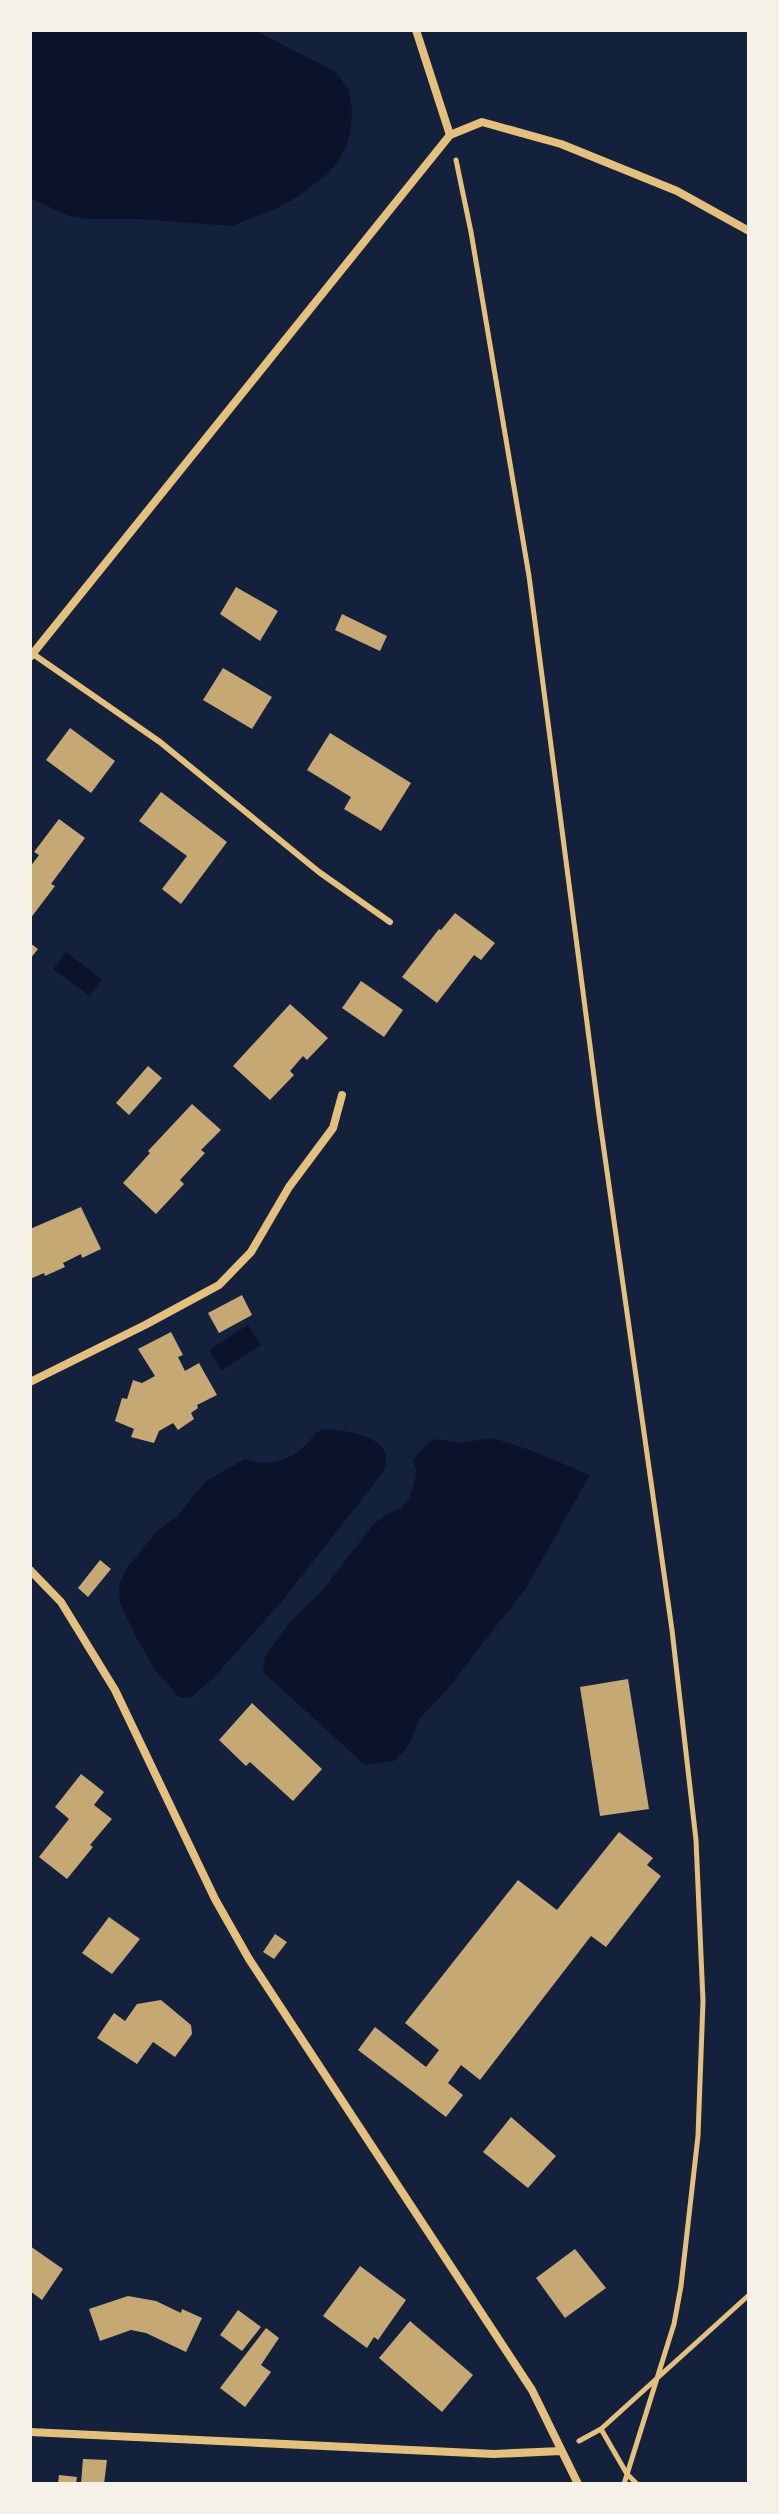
<svg xmlns="http://www.w3.org/2000/svg" width="779" height="2514" viewBox="0 0 779 2514" font-family="'Exo 2',sans-serif">
<style>
.water{fill:#0b132b}
.building{fill:#c6a872}
.lines{fill:none;stroke-linecap:round;stroke-linejoin:round}
.path{stroke:#e5c07b;stroke-width:5}
.service{stroke:#e5c07b;stroke-width:6}
.minor{stroke:#e5c07b;stroke-width:8}
</style>
<rect width="100%" height="100%" fill="#14213d"/>
<path class="water" d="M30 30H254L336 72 348 89 352 108 351 127 347 145 334 167 324 177 297 197 279 207 232 226 139 219H86L69 216 30 198Z
M66 952 102 979 90 996 53 969Z
M248 1325 261 1345 222 1370 209 1350Z
M323 1429C345 1430 400 1436 383 1472L283 1600 216 1675 192 1697 180 1698 155 1670 136 1637 120 1603 119 1585 127 1568 158 1530 177 1516 206 1481 245 1459C267 1467 287 1462 305 1446 311 1439 314 1433 323 1429Z
M493 1438 530 1450 590 1475 526 1588 445 1692 419 1719 412 1739 403 1752 394 1761 365 1765 263 1672 265 1657 289 1623 322 1591 372 1526 382 1517 402 1507 410 1498 417 1472 413 1460 427 1443 437 1439 461 1443Z"/>
<path class="building" d="M236 587 278 611 260 641 220 614Z
M342 614 387 636 380 651 335 630Z
M223 668 272 697 252 729 203 700Z
M70 728 115 761 91 793 46 760Z
M330 733 411 783 381 831 344 809 351 797 307 770Z
M161 792 227 842 181 904 162 889 187 856 139 821Z
M59 819 85 838 51 884 55 886 30 919V867L39 855 34 852Z
M455 913 495 943 481 960 474 955 437 1003 402 977 439 929 441 930Z
M30 943 38 949 30 959Z
M361 981 403 1010 384 1037 342 1008Z
M290 1004 328 1038 307 1060 303 1056 290 1071 294 1075 270 1100 233 1066Z
M148 1066 162 1078 129 1115 116 1103Z
M192 1104 221 1130 201 1150 205 1153 180 1180 184 1184 156 1214 123 1183 150 1153 148 1151Z
M81 1207 101 1249 82 1258 81 1254 63 1263 65 1267 45 1276 44 1273 30 1279V1229Z
M242 1295 252 1315 219 1333 208 1313Z
M171 1332 183 1355 178 1357 185 1371 199 1363 217 1395 197 1405 198 1408 191 1413 194 1419 178 1430 173 1423 159 1431 154 1443 131 1437 134 1429 115 1421 122 1398 127 1399 133 1380 142 1383 155 1376 138 1349Z
M100 1560 111 1569 88 1597 78 1588Z
M628 1679 649 1809 600 1816 580 1687Z
M252 1703 322 1769 293 1801 250 1762 246 1766 219 1740Z
M81 1774 104 1792 94 1805 112 1819 90 1845 93 1847 67 1879 39 1857 69 1819 55 1807Z
M619 1832 653 1858 647 1865 661 1876 606 1947 591 1936 480 2080 461 2065 448 2083 463 2095 446 2117 358 2050 375 2027 426 2067 439 2050 405 2023 518 1880 557 1910Z
M109 1917 140 1939 112 1974 82 1953Z
M275 1934 287 1942 274 1959 263 1952Z
M161 2000 191 2025 192 2034 175 2057 153 2042 137 2064 97 2038 114 2013 125 2021 137 2004Z
M511 2117 556 2156 528 2188 483 2152Z
M30 2246 63 2269 42 2300 30 2291Z
M575 2249 606 2288 565 2318 536 2278Z
M360 2266 406 2300 378 2340 374 2337 367 2348 323 2316Z
M128 2296 156 2301 181 2313 182 2309 202 2318 186 2352 146 2333 131 2330 100 2341 89 2309Z
M238 2310 261 2327 242 2351 220 2335Z
M410 2321 473 2375 442 2412 379 2358Z
M266 2328 279 2338 261 2365 271 2372 245 2407 220 2388Z
M83 2459 107 2460 104 2484H81Z
M59 2475 77 2477 76 2484H58Z"/>
<g class="lines">
<path class="path" d="M456 160 471 232 529 576 599 1115 672 1630 696 1840 703 2001 698 2136 681 2286 674 2324 624 2484
M601 2429 627 2474 637 2484
M579 2441 601 2429 749 2295"/>
<path class="service" d="M33 654 160 742 319 872 390 922"/>
<path class="minor" d="M416 30 450 135
M30 657 450 135 482 122 561 144 677 191 749 231
M30 1382 145 1325 219 1285 251 1252 289 1187 333 1128 342 1095
M30 1570 61 1602 115 1690 215 1899 249 1959 532 2390 578 2484
M30 2432 494 2454 561 2451"/>
</g>
<rect width="779" height="2514" fill="none" stroke="#f6f1e7" stroke-width="64"/>
</svg>
